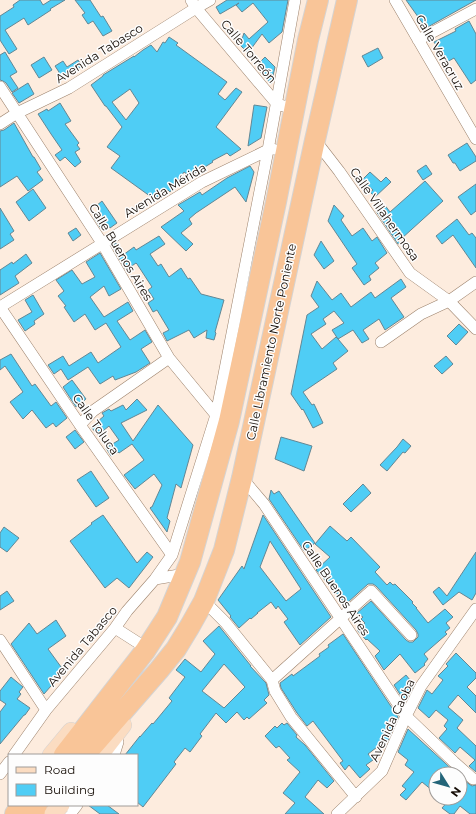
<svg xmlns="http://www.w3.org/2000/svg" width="476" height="814" viewBox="0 0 476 814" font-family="Montserrat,sans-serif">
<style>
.building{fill:#4fcdf5;stroke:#638794;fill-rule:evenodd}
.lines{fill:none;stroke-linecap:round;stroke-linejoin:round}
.street-casing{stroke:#9c826c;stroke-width:12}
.primary-casing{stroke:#d5d3d2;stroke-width:18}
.highway-casing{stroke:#d5d3d2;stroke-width:22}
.street{stroke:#fff;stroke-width:11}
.primary{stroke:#fbdcc1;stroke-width:17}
.highway{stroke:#f9c598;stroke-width:20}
.primary-bridge-casing{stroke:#d5d3d2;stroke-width:18;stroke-linecap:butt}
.primary-bridge{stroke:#fbdcc1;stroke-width:17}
.labels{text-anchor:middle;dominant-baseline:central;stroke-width:3;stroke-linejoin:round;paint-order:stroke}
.street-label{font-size:12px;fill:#140b04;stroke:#fdfdfd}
</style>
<rect width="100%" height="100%" fill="#fdecde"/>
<path class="building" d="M20 0H40L43 5 51 0H65L50 9 51 10 28 25 24 18 5 30 17 49 9 54 0 40V16L14 7 13 5Z
M75 0H90L101 17 103 16 112 31 103 36 93 21 88 24 82 15 85 13Z
M227 0H288L282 32 269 43 262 34 248 53 240 45 244 33 249 39 268 22 253 3 242 12 236 5 239 3 220 14 216 7Z
M406 0H476L426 28Z
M469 21 476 34V80L471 84 454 58 447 62 434 42 456 31 455 29Z
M169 37 178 43 176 45 227 82 218 94 225 100 236 88 242 92 216 127 241 149 230 156 227 153 212 161 213 162 190 176 184 172 170 192 168 190 154 199 111 168 120 156 107 147 122 127 106 106H105L91 85 103 76V75L134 56V57L143 50 151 45 157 52 163 42 165 43ZM130 89 139 103 126 120 112 102Z
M378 48 383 58 368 67 362 56Z
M5 52 17 72 10 76 18 88 12 92 6 83 3 81 0 80V55Z
M44 57 52 70 39 78 31 65Z
M265 57 275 67 271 84 258 69 259 63Z
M78 60 82 66 61 80 57 74 59 72 55 66 63 61 67 67Z
M28 83 34 94 19 103 12 93Z
M60 103 71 121 65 124 79 143 77 145 80 149 75 152 81 162 75 167 65 157 60 161 55 155 62 150 51 134 38 114 47 109 48 111Z
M254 105 267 107 261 138 248 146Z
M14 123 33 157H34L41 169 37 172 43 180 28 191 17 176 0 187V131L4 130Z
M467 143 476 157V161L460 171 455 163H453L448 155Z
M426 165 432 174 423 180 417 171Z
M250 166 254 172 246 202 235 187 196 213 189 219 192 224 181 233 193 244 186 251 161 227 184 211 178 205 200 192 202 195 227 178Z
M370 172 381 182 386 177 391 182 375 197 370 192 373 190 362 180Z
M425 181 443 201 401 239 398 241 400 243 398 244 376 211 384 204 390 212Z
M476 184V211L471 215 458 197Z
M33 189 46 208 29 221 16 202Z
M102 201 117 223 110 228 108 225 102 230 94 218 101 214 96 206Z
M334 205 344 216 341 220 352 236 363 228 372 241 377 237 387 253 375 263 379 268 369 276 371 280 364 285 352 268 357 264 328 221Z
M0 208 14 231 10 234 14 240 0 249Z
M457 219 469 235 472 233 476 238V268L453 235 442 244 436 236Z
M76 228 81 235 73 241 68 233Z
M159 236 165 244 150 254 158 266 161 264 169 277 181 268 188 279 190 278 201 294 224 300 215 332 216 333 214 340 206 338 207 330 194 338 189 330 167 341 163 333 169 330 157 310 153 312 148 303 154 299 148 290 152 287 137 264 136 263 126 270 112 246 116 243 123 255 134 247 136 250Z
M321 241 334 261 324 269 314 255Z
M100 253 121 289 109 296 104 286 90 297 104 317 128 302 133 311 117 321 130 340 145 330 152 342 141 349 150 363 136 372 115 380 113 376 100 384 88 367 68 380 61 369 54 374 48 365 63 356 69 366 91 352 98 363 121 347 106 323 95 330 85 314 74 322 64 307 66 306 58 296 64 291 56 280 72 270 82 284 95 277 86 262Z
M26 254 32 263 15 276 19 283 0 295V270L12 262 13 264Z
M401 279 406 287 391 298 404 317 385 330 379 319 363 330 369 339 362 343 353 330 338 339 348 351 333 363 337 369 303 392 312 405 314 404 323 423 313 428 303 409 302 410 291 394 307 315 319 307 311 296 317 281 332 300 341 293 351 307 371 292 375 298ZM334 311 344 323 332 330 338 339 336 337 322 349 311 334 326 324 323 319Z
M33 295 44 314 34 321 35 324 25 331 18 320 32 312 25 300Z
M459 324 468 332 456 345 447 336Z
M11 354 32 386 35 384 51 406 56 402 67 418 56 427 53 423 46 428 32 410 23 419 10 402 23 392 5 366 0 370V360Z
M446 356 453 364 442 374 434 366Z
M72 380 86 399 76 407 63 387Z
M137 399 147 410 121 423 133 441 158 405 193 445 181 488 176 484 167 518 170 521 167 532 150 508 151 507H152L162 485 154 474 135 489 124 475 144 460 132 444 119 453 118 452 111 456 106 448 119 440 109 426 98 435 91 427 104 416 102 413 109 409 111 411 123 405 126 410Z
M75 430 84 442 75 449 66 437Z
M281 437 312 446 304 471 275 459Z
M403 439 411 446 405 453 403 452 387 471 380 465 397 447Z
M91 471 109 498 96 507 77 480Z
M363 484 371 493 351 512 343 504Z
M271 490 274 494 279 491 315 543 304 551 269 499Z
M103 515 137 563 147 552 153 557 129 588 117 578 105 588 70 541 92 524 91 523Z
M263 515 331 617 300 645 284 622 288 619 278 606 276 609 271 602 257 613H258L251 619 250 618 239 628 230 617 231 616 218 600 242 566 244 569ZM270 541 301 589 286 601 260 567Z
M330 526 347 541 351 537 380 567 375 572 387 585 390 582 393 585 395 584 413 602 412 603 417 608H416L428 623 445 609 453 617 446 623 450 628 445 632 447 634 424 654 428 659 424 664 425 665 415 673 400 654 384 670 375 656 380 651 367 639 366 640 357 630 365 623 361 619 363 617 357 613 371 601 406 640 409 642H413L418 637V634L416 630 376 586 373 584H368L347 603H345L316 570 330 557 315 544Z
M4 527 19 538 7 552 0 547V533Z
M476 552V593L472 600 459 592 443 605 433 592 439 587 447 596Z
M7 591 14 601 0 610V596Z
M56 620 66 636 48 649 64 671 44 694 11 644 29 623 37 634Z
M219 626 251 666H250L266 683 269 695 264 700 267 703 249 719 247 717 244 720 237 712 226 723 216 713 200 734 202 736 190 752 185 748 174 762 176 764 143 807 137 802V755H125L140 736V737L152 723 153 724 172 701 169 698 185 677 176 670 185 659 201 672 215 654 203 641ZM224 664 245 687 224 708 202 691Z
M343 634 398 717 387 743 385 741 368 754 373 760 366 765 370 769 360 778 349 765 345 770 340 763 343 761 313 721 307 726 297 713 281 688 280 683 292 674 293 676 320 656 319 654 329 647 328 645Z
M456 653 476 673V678L467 687 476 696V713L458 695 448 707 463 720 457 728 476 746V772L469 766 475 760 460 747 455 753 439 738 447 729 444 726 448 720 436 710 429 718 418 708 427 690 432 694 443 680 438 676 448 666 446 664Z
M406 675 414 685 406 700 403 699 394 685Z
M11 677 23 687 19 692 21 694 17 699 30 708 25 715H24L0 744V712L6 704 0 700V691Z
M282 723 284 725 287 723 297 735 296 737 305 745 334 781 327 788 318 780 305 797 324 814H285L295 803 283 793 300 772 287 760 290 758 279 746 276 748 265 736 275 726 277 728Z
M408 729 457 774H436V787L433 791 422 782 406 800 400 795 406 789 402 786 414 772 405 765 408 760 398 752Z
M460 777 469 784 472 786 476 785V814H470L460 806 454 814H450L442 808 450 799 449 798H460Z
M88 805H107L119 814H100Z"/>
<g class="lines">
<g class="street-casing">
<path id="street" d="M191 0 196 8 277 104 294 109
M395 0 476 139
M418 40 476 9
M0 87 102 243 169 358 216 415 221 417
M0 124 17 113 69 88 196 8 210 0
M315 140 339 171 410 273 449 301 476 329
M0 307 202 182 268 150 273 149
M0 307 80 425 172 555
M381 342 421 314 449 301 476 282
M80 425 93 411 169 358
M242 478 264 504 406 716 454 762 473 779
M155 579 185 574
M204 601 225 622 272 680 275 691 291 717 356 797
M115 628 140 644
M0 640 46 710
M272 680 371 591 411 635
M14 755 46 710 115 628 127 611 155 579 172 555 216 415 268 150 295 0
M114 755 118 742 114 736
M0 774 9 762
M70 814 77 805
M337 814 382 771 406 716 421 686 476 609"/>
</g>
<g class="primary-casing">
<path id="primary" d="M51 755 71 731
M100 755 123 725"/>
</g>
<g class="highway-casing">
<path id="highway" d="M64 755 145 651 167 617 190 562 229 421 276 202 308 40 318 0
M85 755 159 670 176 649 190 626 204 601 224 550 242 478 315 140 347 0
M15 814 22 805
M35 814 42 805"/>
</g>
<use href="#street" class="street"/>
<use href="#primary" class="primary"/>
<use href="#highway" class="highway"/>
<g class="primary-bridge-casing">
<path id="primary-bridge" d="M53 814 61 805"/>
</g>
<use href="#primary-bridge" class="primary-bridge"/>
</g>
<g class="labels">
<g class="street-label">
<text transform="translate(249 51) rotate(50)">Calle Torreón</text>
<text transform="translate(440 52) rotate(60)">Calle Veracruz</text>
<text transform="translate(99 53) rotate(-32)">Avenida Tabasco</text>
<text transform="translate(165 190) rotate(-31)">Avenida Mérida</text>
<text transform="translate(385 214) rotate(55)">Calle Villahermosa</text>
<text transform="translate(121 252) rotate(59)">Calle Buenos Aires</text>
<text transform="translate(271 342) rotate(-78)">Calle Libramiento Norte Poniente</text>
<text transform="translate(96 424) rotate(55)">Calle Toluca</text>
<text transform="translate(336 588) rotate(56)">Calle Buenos Aires</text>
<text transform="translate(82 646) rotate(-50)">Avenida Tabasco</text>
<text transform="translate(392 720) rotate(-65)">Avenida Caoba</text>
</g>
</g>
<rect x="8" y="754" width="130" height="52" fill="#fdfdfd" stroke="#a09c99"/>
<rect x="16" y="767" width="20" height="6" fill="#fbdcc1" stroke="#a09c99"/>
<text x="44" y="774" font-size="12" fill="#140b04">Road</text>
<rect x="16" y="784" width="20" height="12" fill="#4fcdf5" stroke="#a09c99"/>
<text x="44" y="794" font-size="12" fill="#140b04">Building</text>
<g transform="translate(448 786) rotate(127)"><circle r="19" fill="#fdfdfd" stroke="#a09c99"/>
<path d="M0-3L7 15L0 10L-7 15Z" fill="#246579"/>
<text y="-6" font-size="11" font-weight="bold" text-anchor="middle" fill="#140b04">N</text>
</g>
</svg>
